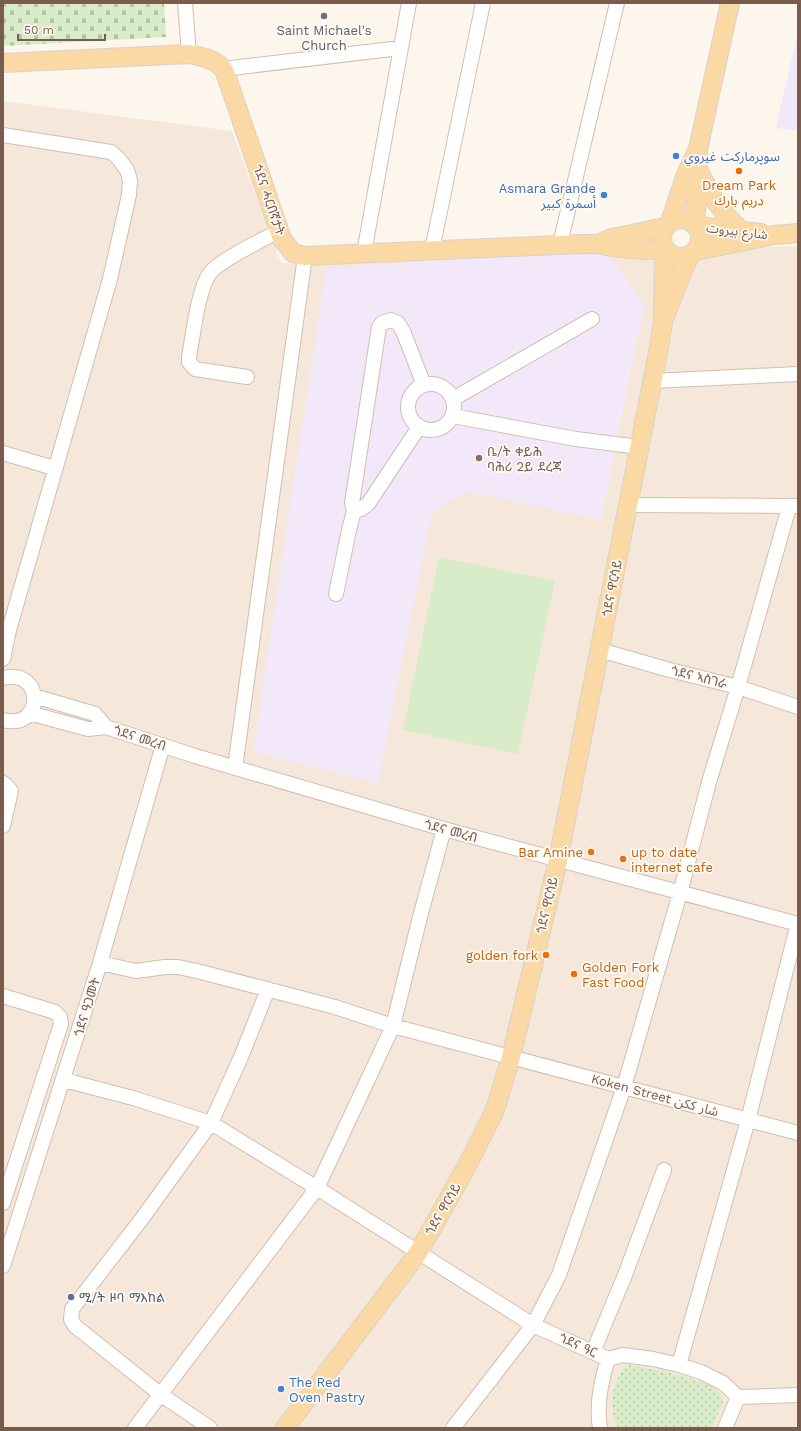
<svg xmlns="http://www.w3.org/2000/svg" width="801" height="1431" viewBox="0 0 801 1431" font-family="'Work Sans','Noto Sans Arabic','Noto Sans Ethiopic',sans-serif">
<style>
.residential{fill:#f5e8da}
.education{fill:#f3e8fa}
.cemetery{fill:url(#cemetery-stones)}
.garden{fill:url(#garden-dots)}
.pitch{fill:#d8ecc9}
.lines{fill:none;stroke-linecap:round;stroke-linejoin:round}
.minor-casing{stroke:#d1beb0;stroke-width:16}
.major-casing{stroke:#dad1cd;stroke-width:20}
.minor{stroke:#fff;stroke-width:14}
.major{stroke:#fbd9a5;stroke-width:18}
.worship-dot{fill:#6b7280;stroke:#fffaf3;stroke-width:1.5}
.shop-dot{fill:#3f7fe0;stroke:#fffaf3;stroke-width:1.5}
.food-dot{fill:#e8710a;stroke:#fffaf3;stroke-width:1.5}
.education-dot{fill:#8d6e63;stroke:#fffaf3;stroke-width:1.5}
.service-dot{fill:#5c6f8a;stroke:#fffaf3;stroke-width:1.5}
.labels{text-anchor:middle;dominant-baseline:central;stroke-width:3.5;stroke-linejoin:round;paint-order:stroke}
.worship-label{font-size:13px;fill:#5b616d;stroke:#fffaf3}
.shop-label{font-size:13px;fill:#366cbe;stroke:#fffaf3;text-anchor:start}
.food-label{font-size:13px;fill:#c56008;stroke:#fffaf3;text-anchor:end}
.street-label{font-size:13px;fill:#7a5c4d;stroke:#fffaf3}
.education-label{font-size:13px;fill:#785e54;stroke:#fffaf3;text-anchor:start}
.service-label{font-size:13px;fill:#4e5e75;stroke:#fffaf3;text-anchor:start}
</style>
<defs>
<pattern id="cemetery-stones" width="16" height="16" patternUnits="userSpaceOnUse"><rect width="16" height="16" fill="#d8ecc9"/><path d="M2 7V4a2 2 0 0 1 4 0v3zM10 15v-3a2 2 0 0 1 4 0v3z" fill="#b4c2a5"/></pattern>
<pattern id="garden-dots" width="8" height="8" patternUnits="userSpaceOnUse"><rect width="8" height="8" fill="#d8ecc9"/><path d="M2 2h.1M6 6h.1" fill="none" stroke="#b4c2a5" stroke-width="1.8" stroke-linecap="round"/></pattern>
</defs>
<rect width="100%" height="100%" fill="#fdf6ec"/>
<path class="residential" d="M3 101 232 131 281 263 320 265 798 246V1428H3Z"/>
<path class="education" d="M798 31V131L776 128Z
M582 249 612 259 644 304 601 520 465 491 432 514 378 783 253 752 326 269Z"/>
<path class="cemetery" d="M3 3H164L166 37 3 46Z"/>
<path class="garden" d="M629 1365C646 1368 722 1380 723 1399 723 1406 714 1421 712 1428H618C610 1412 610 1392 619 1376 622 1371 624 1367 629 1365Z"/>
<path class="pitch" d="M439 557 555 581 518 754 403 730Z"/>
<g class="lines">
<g class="minor-casing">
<path id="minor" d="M185 3 189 54
M223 69 400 48
M3 135 111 152 118 158 127 170 130 180 129 195 110 279 9 630 3 659
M560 244 617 3
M432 250 483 3
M364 253 409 3
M247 377 195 369 189 362V357C193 336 198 289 210 273 220 260 262 240 279 231
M652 381 798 374
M408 407a23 23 0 1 1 46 0a23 23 0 1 1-46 0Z
M453 399 592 319
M453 416 576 439 639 447
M419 427 368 504 361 509 354 511 352 503 379 327 382 323 391 320 398 323 403 331 424 385
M3 453 54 468
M628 505 797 506
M336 594 349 530 354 511
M600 650 666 669 738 687 798 707
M3 678C44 667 45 731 3 720
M34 696 95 714 106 727
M29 713 88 729 106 727 195 756 444 829 798 924
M235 768 305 256
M3 783 6 785 11 791 3 826
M100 963 136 971 165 967H178L201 972 335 1007 393 1026 798 1133
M3 996 55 1012 60 1017 61 1024 3 1203
M64 1080 133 1098 211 1123 317 1188 533 1325 608 1359 623 1355 653 1359 679 1365 701 1372 723 1383 738 1397 798 1395
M3 1266 100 963 163 745
M593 1352 625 1275 664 1170
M679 1365 748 1120 798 923
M135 1428 317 1188 393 1026 420 917 444 829
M210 1428 160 1394 75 1326 71 1319 72 1309 141 1220 211 1123 241 1057 268 989
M453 1428 533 1325 559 1275 624 1087 680 893 709 782 738 687 789 507
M600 1428C596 1405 601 1381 608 1359
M725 1428 738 1397"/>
</g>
<g class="major-casing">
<path id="major" d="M3 63 189 54C200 56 215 59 223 69 225 71 226 75 227 78L282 239 293 253 305 256 580 244H597L612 247 643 250 666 249
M700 173C711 196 721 212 741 230
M662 238a19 19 0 1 1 38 0a19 19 0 1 1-38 0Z
M670 222 685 177 696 153
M695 225 698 184V149L730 3
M697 226 761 233
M600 243 612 238 665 227
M695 251 774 235 798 233
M666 314 683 270 691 254
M285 1428 418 1253 468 1164 495 1110 511 1057 558 860 658 353 663 323 664 260 666 250"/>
</g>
<use href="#minor" class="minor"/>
<use href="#major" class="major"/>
</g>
<circle class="worship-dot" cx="324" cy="16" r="4"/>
<g class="shop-dot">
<circle cx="676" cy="156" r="4"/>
<circle cx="604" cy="195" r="4"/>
<circle cx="281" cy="1389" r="4"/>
</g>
<g class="food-dot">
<circle cx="739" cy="171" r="4"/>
<circle cx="591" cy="852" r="4"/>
<circle cx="623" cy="859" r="4"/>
<circle cx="546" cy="955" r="4"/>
<circle cx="574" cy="974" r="4"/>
</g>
<circle class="education-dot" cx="479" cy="458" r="4"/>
<circle class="service-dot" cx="71" cy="1297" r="4"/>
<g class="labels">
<g class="worship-label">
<text x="324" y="30">Saint Michael's<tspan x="324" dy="15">Church</tspan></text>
</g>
<g class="shop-label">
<text x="684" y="156">سوپرمارکت غيروي</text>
<text x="596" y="188" text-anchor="end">Asmara Grande<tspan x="596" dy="15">أسمرة كبير</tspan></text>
<text x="289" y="1382">The Red<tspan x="289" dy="15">Oven Pastry</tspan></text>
</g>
<g class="food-label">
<text x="739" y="185" text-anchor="middle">Dream Park<tspan x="739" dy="15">دريم بارك</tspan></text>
<text x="583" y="852">Bar Amine</text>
<text x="631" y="852" text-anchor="start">up to date<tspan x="631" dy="15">internet cafe</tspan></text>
<text x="538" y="955">golden fork</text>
<text x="582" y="967" text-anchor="start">Golden Fork<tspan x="582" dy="15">Fast Food</tspan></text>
</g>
<g class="street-label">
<text transform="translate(269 200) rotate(71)">ጎደና ሓርበኛታት</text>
<text transform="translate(737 231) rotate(7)">شارع بيروت</text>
<text transform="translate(612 588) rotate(-79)">ጎደና ዋርሳይ</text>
<text transform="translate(699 677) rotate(14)">ጎደና ኣስገራ</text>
<text transform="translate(140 738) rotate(18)">ጎደና መረብ</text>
<text transform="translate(451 831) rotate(15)">ጎደና መረብ</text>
<text transform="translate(547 905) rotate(-77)">ጎደና ዋርሳይ</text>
<text transform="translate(87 1007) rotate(-73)">ጎደና ዓጋመት</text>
<text transform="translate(655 1095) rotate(15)">Koken Street شار ككن</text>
<text transform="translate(443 1209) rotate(-60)">ጎደና ዋርሳይ</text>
<text transform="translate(578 1345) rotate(24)">ጎደና ዓር</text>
</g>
<g class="education-label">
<text x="487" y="451">ቤ/ት ቀይሕ<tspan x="487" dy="15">ባሕሪ 2ይ ደረጃ</tspan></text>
</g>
<g class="service-label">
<text x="79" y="1297">ሚ/ት ዞባ ማእከል</text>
</g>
</g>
<rect width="801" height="1431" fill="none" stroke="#7a5c4d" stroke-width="8"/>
<path d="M18 34v6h87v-6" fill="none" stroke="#7a5c4d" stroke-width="2"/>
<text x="24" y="34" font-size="12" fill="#7a5c4d" stroke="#fffaf3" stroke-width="3" paint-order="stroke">50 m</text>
</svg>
